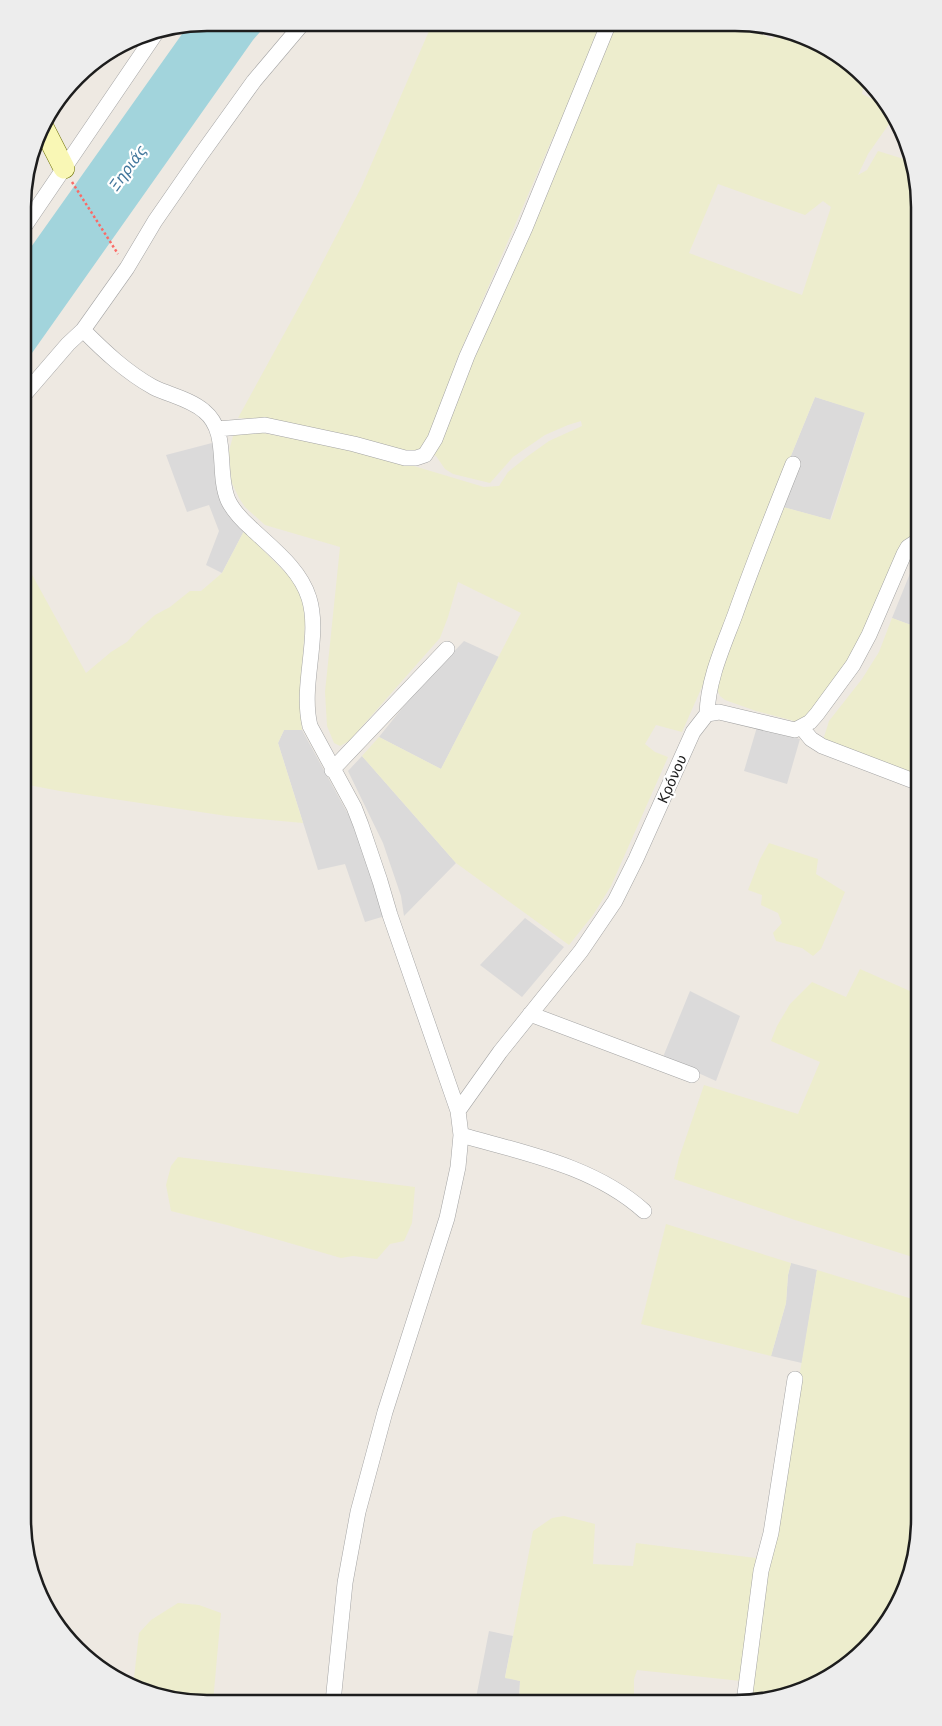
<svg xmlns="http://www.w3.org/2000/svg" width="942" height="1726" viewBox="0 0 942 1726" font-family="'DejaVu Sans',sans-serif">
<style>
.residential{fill:#dbdada}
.farmland{fill:#ededcd;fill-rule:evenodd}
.water{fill:#a2d4dc}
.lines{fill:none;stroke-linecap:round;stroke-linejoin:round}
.street-casing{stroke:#a4a4a4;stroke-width:16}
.secondary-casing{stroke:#707305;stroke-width:22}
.path{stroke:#fa6b67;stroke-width:2.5;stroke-dasharray:2.5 2.5;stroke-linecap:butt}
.street{stroke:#fff;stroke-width:15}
.secondary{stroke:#f9f7b5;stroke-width:21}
.labels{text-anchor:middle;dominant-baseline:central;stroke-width:4.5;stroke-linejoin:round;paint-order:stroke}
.street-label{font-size:14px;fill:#1d1d1d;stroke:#fff}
.water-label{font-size:15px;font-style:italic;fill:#43779c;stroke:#fff}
.rim{fill:none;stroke:#1d1d1d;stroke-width:2.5}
</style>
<rect width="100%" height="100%" fill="#eee9e2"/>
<path class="residential" d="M815 397 865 412 830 520 783 507 772 502Z
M212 443 244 531 222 573 206 565 219 531 209 505 187 512 166 455Z
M919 558V628L892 618 913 566Z
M464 641 499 657 441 769 379 737 415 692Z
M757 727 800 739 787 784 744 771Z
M284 730H302L360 836 385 916 365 922 345 864 318 870 278 743Z
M362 756 456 863 404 916 401 896 383 843 348 771Z
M525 918 564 947 522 997 480 965Z
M690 991 740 1016 716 1081 663 1057Z
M791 1263 817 1270 802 1363 771 1356 786 1303 788 1275Z
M489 1631 513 1636 505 1677 520 1681 519 1703H475Z"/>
<path class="farmland" d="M432 24 748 26 747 28 773 39 778 28 816 41 856 68 865 78 862 94 885 105 890 108 893 115 889 124 868 154 858 175 867 170 878 151 907 160 910 150 919 207V537L869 631 817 710 798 722 756 711 725 700 720 696 716 687 720 670 783 507 831 520 865 413 815 397 772 502 709 671 682 732 656 725 645 744 655 752 668 757 611 886 593 915 569 945 456 863 362 756 379 737 441 769 521 613 458 582 448 617 440 638 349 741 340 746 334 743 327 726 325 692 340 547 265 525 245 507 239 498 231 481 229 451 233 436 244 432H257L367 452 484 487 499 486 508 472 528 456 549 441 582 426 581 421 568 425 545 435 513 457 490 483 453 474 445 469 436 456 422 451 413 452 260 419 238 418 306 294 361 188ZM553 137 565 142 468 369 455 364ZM718 184 805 215 823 201 831 207 802 295 689 253Z
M244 531 290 577 300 592 304 608 305 622 300 705 302 730H284L278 743 303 823 227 816 60 791 23 784 24 560 86 673 111 652 127 642 137 631 155 615 170 607 190 591H201L222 573Z
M892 618 919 628V778L827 743 824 737 829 721 862 679 879 652Z
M769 843 818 859 816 874 845 892 821 949 813 956 802 948 776 941 773 933 782 923 778 913 761 905 762 895 748 890 760 859Z
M860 969 919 995V1259L795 1220 674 1179 679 1158 704 1085 798 1114 820 1062 771 1041 777 1026 790 1004 812 982 846 997Z
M178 1157 415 1187 412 1223 404 1241 390 1244 377 1259 353 1256 341 1258 227 1225 171 1211 166 1185 171 1166Z
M666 1224 791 1263 788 1275 786 1303 771 1356 641 1324Z
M817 1270 919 1301V1531L906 1589 881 1631 838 1672 794 1694 745 1702Z
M564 1516 595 1524 593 1564 633 1566 636 1543 756 1558 741 1681 637 1670 634 1679V1703H519L520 1681 505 1678 533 1531 552 1518Z
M178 1603 199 1605 221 1613 213 1702H183L133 1687 139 1633 151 1620Z"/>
<path class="water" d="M207 23H268L253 40 32 353 24 362V257L187 27Z"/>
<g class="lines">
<g class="street-casing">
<path id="street" d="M24 227 156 33
M83 330C104 351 126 372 153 387 169 395 190 399 204 411 230 432 216 472 228 500 233 511 243 521 252 529 273 549 300 569 309 598 321 637 300 684 310 726L354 807 361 825 380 881 390 915 458 1111 461 1135 458 1167 447 1218 385 1412 358 1512 345 1583 333 1702
M24 395 68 344 83 330 127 268 155 221 200 156 254 81 303 23
M217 429 265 425 354 444 405 458H416L425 455 435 439 467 356 525 228 608 25
M707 714C708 679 723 647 735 615 753 564 773 514 793 464
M802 728 811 739 822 746 919 783
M332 770 447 649
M530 1014 692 1075
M458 1111 500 1052 581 951 615 901 636 859 693 732 707 714 719 712 795 730 810 722 817 714 853 665 869 635 904 554 908 547 919 540
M461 1135C524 1153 594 1166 644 1211
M744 1702 761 1571 771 1533 795 1379"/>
</g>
<g class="secondary-casing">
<path id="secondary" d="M42 125 64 168"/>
</g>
<path class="path" d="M72 182 118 254"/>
<use href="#street" class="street"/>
<use href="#secondary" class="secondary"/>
</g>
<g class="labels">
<g class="street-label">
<text transform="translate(672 779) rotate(-66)">Κρόνου</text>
</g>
<g class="water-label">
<text transform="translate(128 168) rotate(-54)">Ξηριάς</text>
</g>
</g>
<path d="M0 0H942V1726H0ZM207 31H735A176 176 0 0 1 911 207V1519A176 176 0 0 1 735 1695H207A176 176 0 0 1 31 1519V207A176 176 0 0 1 207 31Z" fill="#ededed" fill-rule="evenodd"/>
<path class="rim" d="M207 31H735A176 176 0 0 1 911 207V1519A176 176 0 0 1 735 1695H207A176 176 0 0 1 31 1519V207A176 176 0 0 1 207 31Z"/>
</svg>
